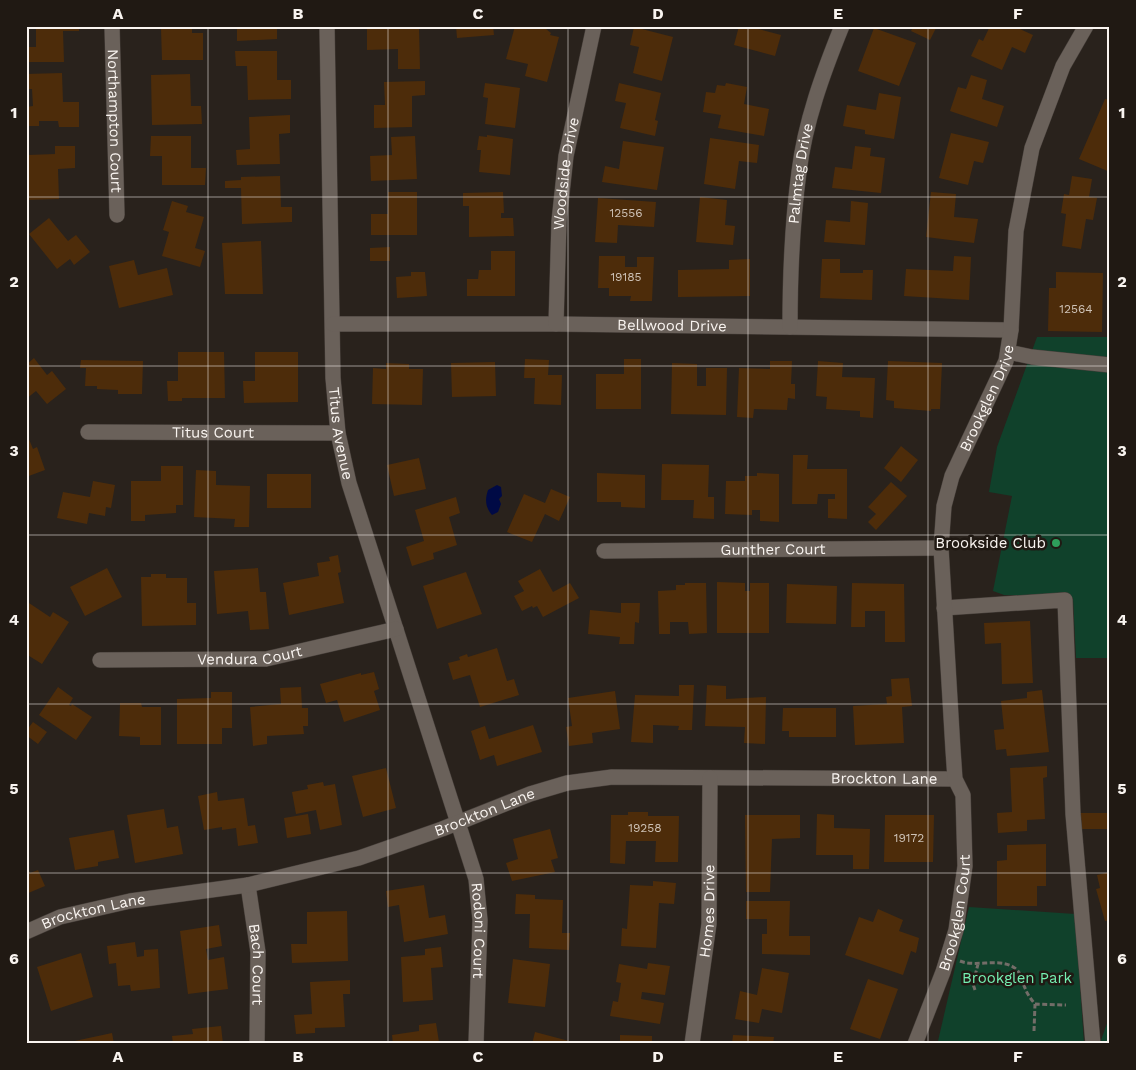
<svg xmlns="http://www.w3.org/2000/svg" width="1136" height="1070" viewBox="0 0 1136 1070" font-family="'Work Sans',sans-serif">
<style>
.green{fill:#10412b}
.water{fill:#000a45}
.building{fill:#4d2c0a}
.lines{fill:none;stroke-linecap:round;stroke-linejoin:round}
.minor-casing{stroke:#453e39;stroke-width:16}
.path{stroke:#736d68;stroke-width:3;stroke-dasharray:5 2.5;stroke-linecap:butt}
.minor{stroke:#6a615a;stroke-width:15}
.grid{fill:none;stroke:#f9f4f0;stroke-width:1;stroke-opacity:0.55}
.leisure-dot{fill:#2e9e5b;stroke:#201913;stroke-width:2}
.labels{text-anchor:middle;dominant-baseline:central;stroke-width:5;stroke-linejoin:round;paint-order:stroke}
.number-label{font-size:12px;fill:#cec2b6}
.street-label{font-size:15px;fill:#f9f4f0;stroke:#201913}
.poi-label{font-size:15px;fill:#f9f4f0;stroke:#201913;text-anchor:end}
.park-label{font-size:15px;fill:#75f0b2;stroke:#201913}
.neatline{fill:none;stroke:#f9f4f0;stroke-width:2}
.grid-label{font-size:16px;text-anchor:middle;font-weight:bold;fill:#f9f4f0}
</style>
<rect width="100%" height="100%" fill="#29221c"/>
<path class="green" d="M1037 337H1110V658H1076L1073 598 1004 595 993 591 1012 496 989 492 997 447Z
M969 907 1075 914 1084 1043H1100L1110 1015V1044H1004L1081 1043 938 1041Z"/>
<path class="water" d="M497 485 501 487 502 496 499 499 501 504 498 512 492 515C485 507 485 499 488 490Z"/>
<path class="building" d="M26 26H79V31H63L64 62H26V47H36V28H26Z
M152 26H192V33H203V60H162L161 29H152Z
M237 26H277V39L237 41Z
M419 26 420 69H398V49L367 50V27Z
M456 26H493L494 35 457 38Z
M515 26H533L546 29 551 33 550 35 559 37 547 82 525 76 528 64 506 59Z
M739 26H747L781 35 775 56 734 45Z
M914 26H937L930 40 911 31Z
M990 26H1013L1033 35 1025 53 1012 47 1002 70 971 56 979 39 983 41Z
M634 27 673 37 662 81 633 73 639 47 630 45Z
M874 28 916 43 899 86 858 71Z
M235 51H277V80H291V99L248 100 247 66H236Z
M62 73 63 102H79V127H59L58 121H39V126H26V107L33 106 32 89H26V74Z
M190 74 191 106H201L202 124 152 125 151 75Z
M971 75 987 80 982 99 1004 106 997 127 950 111 958 87 966 89Z
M425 81V95L412 96V127L374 128V105H385L384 82Z
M485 83 520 88 515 128 485 124 488 98 483 97Z
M619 83 661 93 655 120 658 121 655 136 620 128 626 103 615 101Z
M726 83 747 87 744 104 769 109 764 136 718 128 721 115 703 112 706 92 715 93 717 85 725 86Z
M879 93 901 97 894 139 865 134V130L843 126 847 105 876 110Z
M1105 99 1110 100V172L1079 159Z
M290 115V133L279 134 280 164 237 165 236 150 250 149 249 117Z
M951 133 989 142 983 163 974 161 968 185 939 178Z
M487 135 513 139 510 175 479 172 481 150H477L479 136 487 137Z
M151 136H191V168H206L205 185H162V156H150Z
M415 136 417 179 371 181 370 156 392 155 391 137Z
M710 138 759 145 757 163 739 161 735 189 704 184Z
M623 141 664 147 657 190 602 182 605 166 619 169Z
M55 146H75V168L58 169 59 199 26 200 28 155 55 154Z
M855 146 871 148 870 156 885 158 881 193 832 188 835 167 852 169Z
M280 176 281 207H292V222L242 224 241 188H225V181L241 180V177Z
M1072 176 1092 179 1089 197 1097 198 1093 220 1086 219 1081 249 1062 246 1066 214 1061 213 1064 194 1069 195Z
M388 192H417V235H371V214H388Z
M503 192 504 213H501V218H513L514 236 469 237V206H463V193Z
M931 192 956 194 954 217 978 219 974 243 926 237Z
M700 197 727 200 725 225 735 226 733 245 696 242Z
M598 198 656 202 654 227 618 225 617 243 595 242Z
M172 201 188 206 186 212 204 217 195 248 205 251 200 267 162 256 169 232 163 230Z
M851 201 868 203 865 245 824 242 826 220 850 222Z
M49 218 68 241 76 235 90 252 74 265 70 259 57 269 29 234Z
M261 241 263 294H225L222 243Z
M390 247V261H370V248Z
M491 251H515V296H467V279H478L479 270H491Z
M599 256H625V267H637V257H654L652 301H630L631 296H609V288H598Z
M954 256 971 257 969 300 904 296 906 269 953 271Z
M750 259V296L678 297V270L729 269V260Z
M822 259H840V273H863V270H873L872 300 820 298Z
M134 260 138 275 167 268 173 295 119 308 109 266Z
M411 272H425L427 296 397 298 396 277 411 276Z
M1056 272 1103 273 1102 332 1048 331 1049 288H1056Z
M178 352H224L225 398H182V401H168L167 381H178Z
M255 352H298V402L244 403 243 381H255Z
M34 358 47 375 52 371 66 389 47 404 36 391 26 399V365Z
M525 359 549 360 548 375H562L561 405 534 404 535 378H524Z
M624 359H641V409H596V374H624Z
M81 360 143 361 142 394H118V390L97 389V386H85L86 368H80Z
M770 361H792L791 384H795V399L788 398 787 410 754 409 753 418 737 417 739 368 770 369Z
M818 361 843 363 842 377 875 378 873 418 860 417V411L826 409 827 397 816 396Z
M888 361 942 363 940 409H931V411L894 408V401L886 400Z
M495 362 496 396 452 397 451 363Z
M386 363 409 364V369H423L422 405 372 404 373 368 386 369Z
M672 363 697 364V386H706V368H727L726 415 671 414Z
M26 432 33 449 37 447 45 470 26 477Z
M901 446 918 460 901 482 884 468Z
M793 455H808L807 469H847V519L828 518V499H835V494H818L817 504H792Z
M419 458 426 489 394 496 387 465Z
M662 464 709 465 708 497H714V519L693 518 694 500H661Z
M161 466H183V505H176V513L145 515V521H131V481H161Z
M196 470 216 471V485L250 486 249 527H234L235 519 194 517Z
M597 473 645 475V508L621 507V502H597Z
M757 473 779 474V522L760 521V510H752V515L725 514 726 481H745V476H757Z
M267 474H311V508H267Z
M93 481 115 485 111 508 106 507 105 516 89 513 87 524 57 518 63 492 90 497Z
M891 482 907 496 876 530 868 522 876 514 868 507Z
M551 489 570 497 559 521 545 514 532 542 507 532 524 494 545 503Z
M456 497 460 513 449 517 457 545 433 553 434 559 412 566 406 547 424 541 415 510Z
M338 555 341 572 338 573 344 603 289 615 283 583 319 576 317 563 330 561 329 557Z
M107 568 122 597 85 616 70 587Z
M258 568 260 592H266L269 629 250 630 248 611 217 614 214 571Z
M540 569 553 592 570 583 579 598 543 617 537 606 533 608 532 606 522 611 514 596 524 591 518 581Z
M466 572 482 614 437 629 423 586Z
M151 574H166V578H187V603H196V625L142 626 141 577H151Z
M717 582 745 583V591H750V583H769V633H717Z
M685 583H706L707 633 689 634 688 622H670V634H659L658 591 676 590V585H685Z
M852 583 904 584 905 642H885V611H865V627H851Z
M787 584 837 586 836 624 786 623Z
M26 601 50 617 53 612 69 622 42 664 26 654Z
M621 603H640L639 623 635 622 634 644H619L620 637 588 634 590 610 621 613Z
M1030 621 1033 683 1002 684 1001 643 985 644 984 623Z
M497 648 507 681 514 679 519 695 480 707 470 675 453 680 448 663 460 660 459 657 467 654 468 657Z
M374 672 379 689 374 691 380 710 344 722 337 700 326 703 320 684 361 673V675Z
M909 678 912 706 902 707 904 743 855 745 853 706 887 704 886 697 892 696 891 679Z
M679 685H694L692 730H678L679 726 653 725V743L631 742 635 695 679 696Z
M707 685 726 686V699L766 697 765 744 744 743 745 727 705 726Z
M58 687 73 698 69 705 71 706 72 704 92 717 76 740 39 715Z
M301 687 302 708H308V726H303L304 734 267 736V744L253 746 250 707 281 704 280 688Z
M1042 690 1049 752 1007 756 1006 749 996 750 994 730 1004 729 1001 701 1027 698V692Z
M615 691 620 729 592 733 593 743 569 746 566 727 572 726 568 698Z
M211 692H232V728H222V744H177V699L211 698Z
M120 703H141L142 707H161V745H140V737L119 736Z
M783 708H836V737H789V731H782Z
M33 722 47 732 38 744 26 735V731Z
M533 725 542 752 497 766 494 755 480 760 471 731 485 726 489 739Z
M1047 766V777L1043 778 1045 819 1027 820V831L998 833 997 813 1012 812 1010 768Z
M386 768 396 808 363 817 352 776Z
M323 782 324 786 335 784 342 825 320 830 316 810 296 814 292 792 308 789 307 785Z
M217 792 218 801 244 798 248 826 255 825 258 843 238 846 236 828 222 830V827L204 830 198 796Z
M164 809 167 828 178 826 183 854 135 863 127 815Z
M628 812H648V816H679L678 862H655L656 841H626L625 864 610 863 611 815H628Z
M1081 813H1110V829H1081Z
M308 814 311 834 287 838 284 818Z
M817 814 834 815V828L870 829 869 869H853V855H816Z
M745 815H800V838L772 839 770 892H746Z
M885 815H934L933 862H884Z
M550 829 558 858 551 860 555 872 512 881 506 863 518 859 513 839Z
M114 830 119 858 98 862V866L75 870 69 838Z
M1046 844V886H1037V906H997V861L1007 860V845Z
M26 865 30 873 38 870 45 886 26 894Z
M1110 872V920L1105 921 1096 889 1100 888 1097 875Z
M653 881 676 883 674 904 659 903 656 948 621 946 622 928 627 929 630 885 653 886Z
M424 885 429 918 445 915 448 934 404 942 399 905 388 907 386 891Z
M516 894 535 895V899L563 900 562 933H570L569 950 529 948 530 914H515Z
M746 901H790L789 936H810V955L762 954V934H767V919H746Z
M878 909 903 920 899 931 919 938 916 953 911 951 903 975 845 955 859 917 873 922Z
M347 911 348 961 292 963 291 944H307V912Z
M219 925 222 946 206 949 208 960 224 957 228 989 188 994 180 931Z
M135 942 137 957 144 956V950L158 949 160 988 131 991 130 985 118 986 116 963 109 964 107 946Z
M441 947 443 967 431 968 433 1000 403 1002 401 957 425 955V949Z
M81 953 93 997 51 1011 37 967Z
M513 959 550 964 545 1007 508 1003Z
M648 963 670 966 665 995 642 992 641 999 664 1003 660 1024 610 1016 613 1001 618 1002 621 983 616 982 619 964 647 969Z
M762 968 789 973 782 1013 762 1009 759 1023 735 1019 740 991 757 995Z
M868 979 898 989 880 1039 850 1029Z
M350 980V994H343L345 1027 315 1028V1033L296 1034 294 1015 312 1014 310 982Z
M436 1023 439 1042 393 1044 392 1035 419 1031V1025Z
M221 1026 223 1044H173L172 1036 193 1034 192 1029Z
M535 1032 569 1041 568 1044H532Z
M112 1033 114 1044H71L70 1042Z
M620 1035 652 1036V1044H620Z
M733 1035 774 1037 773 1044H732Z"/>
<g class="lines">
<g class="minor-casing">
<g id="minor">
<path id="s1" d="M112 26 117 215"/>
<path id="s2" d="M327 26 333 378 338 433 349 483 476 879 480 920 476 1044"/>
<path id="s3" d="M333 324H556L1011 330"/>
<path id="s4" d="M556 324 559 221 566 156 594 26"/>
<path id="s5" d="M790 327C790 275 792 224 799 172 805 122 823 73 842 26"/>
<path d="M1008 352 1032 357 1110 365"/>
<path id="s6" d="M88 432 338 433"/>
<path id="s7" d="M604 551 941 548"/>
<path d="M944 608 1065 600 1073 814 1093 1044"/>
<path id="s8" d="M100 660 266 659 396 629"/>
<path id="s9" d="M248 885 258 952 257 1044"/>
<path id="s10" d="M26 932 60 917 130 901 248 885 359 858 442 829 530 794 567 783 612 777 955 779"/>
<path id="s11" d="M692 1044 709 924 710 778"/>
<path id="s12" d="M915 1044 943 972 956 930 965 866 963 795 955 779 953 750 941 548 944 506 952 476 1006 361 1011 330 1016 231 1032 148 1063 66 1086 26"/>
</g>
</g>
<path class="path" d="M960 961C977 968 1003 956 1017 970 1022 975 1022 982 1025 988 1027 994 1031 999 1035 1004L1066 1005
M975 990 973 984 978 964
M1034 1031 1035 1004"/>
<use href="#minor" class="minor"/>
</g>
<path class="grid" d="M208 26V1044M388 26V1044M568 26V1044M748 26V1044M928 26V1044M26 197H1110M26 366H1110M26 535H1110M26 704H1110M26 873H1110"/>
<circle class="leisure-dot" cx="1056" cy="543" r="5"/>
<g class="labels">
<g class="number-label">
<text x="626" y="213">12556</text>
<text x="626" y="277">19185</text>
<text x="1076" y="309">12564</text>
<text x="645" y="828">19258</text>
<text x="909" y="838">19172</text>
</g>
<g class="street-label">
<text stroke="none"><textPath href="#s1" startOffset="95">Northampton Court</textPath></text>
<text stroke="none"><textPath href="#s4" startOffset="151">Woodside Drive</textPath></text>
<text stroke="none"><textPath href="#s5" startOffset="154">Palmtag Drive</textPath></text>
<text stroke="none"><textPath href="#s3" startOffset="339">Bellwood Drive</textPath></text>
<text stroke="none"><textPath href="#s12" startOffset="665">Brookglen Drive</textPath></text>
<text stroke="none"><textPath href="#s2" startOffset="408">Titus Avenue</textPath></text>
<text stroke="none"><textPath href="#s6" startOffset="125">Titus Court</textPath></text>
<text stroke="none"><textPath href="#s7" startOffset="169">Gunther Court</textPath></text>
<text stroke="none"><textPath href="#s8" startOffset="150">Vendura Court</textPath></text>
<text stroke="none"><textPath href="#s10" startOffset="881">Brockton Lane</textPath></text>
<text stroke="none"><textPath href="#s10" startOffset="476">Brockton Lane</textPath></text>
<text stroke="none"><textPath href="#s11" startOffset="134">Homes Drive</textPath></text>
<text stroke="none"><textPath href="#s10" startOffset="71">Brockton Lane</textPath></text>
<text stroke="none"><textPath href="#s12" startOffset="138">Brookglen Court</textPath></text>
<text stroke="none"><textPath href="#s2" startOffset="926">Rodoni Court</textPath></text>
<text stroke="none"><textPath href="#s9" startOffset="80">Bach Court</textPath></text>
</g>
<g class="poi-label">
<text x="1046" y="543">Brookside Club</text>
</g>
<g class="park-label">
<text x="1017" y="978">Brookglen Park</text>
</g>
</g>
<rect width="1136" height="1070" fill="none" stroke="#201913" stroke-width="55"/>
<rect x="28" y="28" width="1080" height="1014" class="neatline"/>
<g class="grid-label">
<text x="118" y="19">A</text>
<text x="298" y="19">B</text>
<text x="478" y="19">C</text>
<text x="658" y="19">D</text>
<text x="838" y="19">E</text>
<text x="1018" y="19">F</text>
<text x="14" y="118">1</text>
<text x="1122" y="118">1</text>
<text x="14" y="287">2</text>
<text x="1122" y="287">2</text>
<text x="14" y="456">3</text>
<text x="1122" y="456">3</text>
<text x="14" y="625">4</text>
<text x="1122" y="625">4</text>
<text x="14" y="794">5</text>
<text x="1122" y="794">5</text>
<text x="14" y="964">6</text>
<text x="1122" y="964">6</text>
<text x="118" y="1062">A</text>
<text x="298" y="1062">B</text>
<text x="478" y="1062">C</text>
<text x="658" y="1062">D</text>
<text x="838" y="1062">E</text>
<text x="1018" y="1062">F</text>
</g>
</svg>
